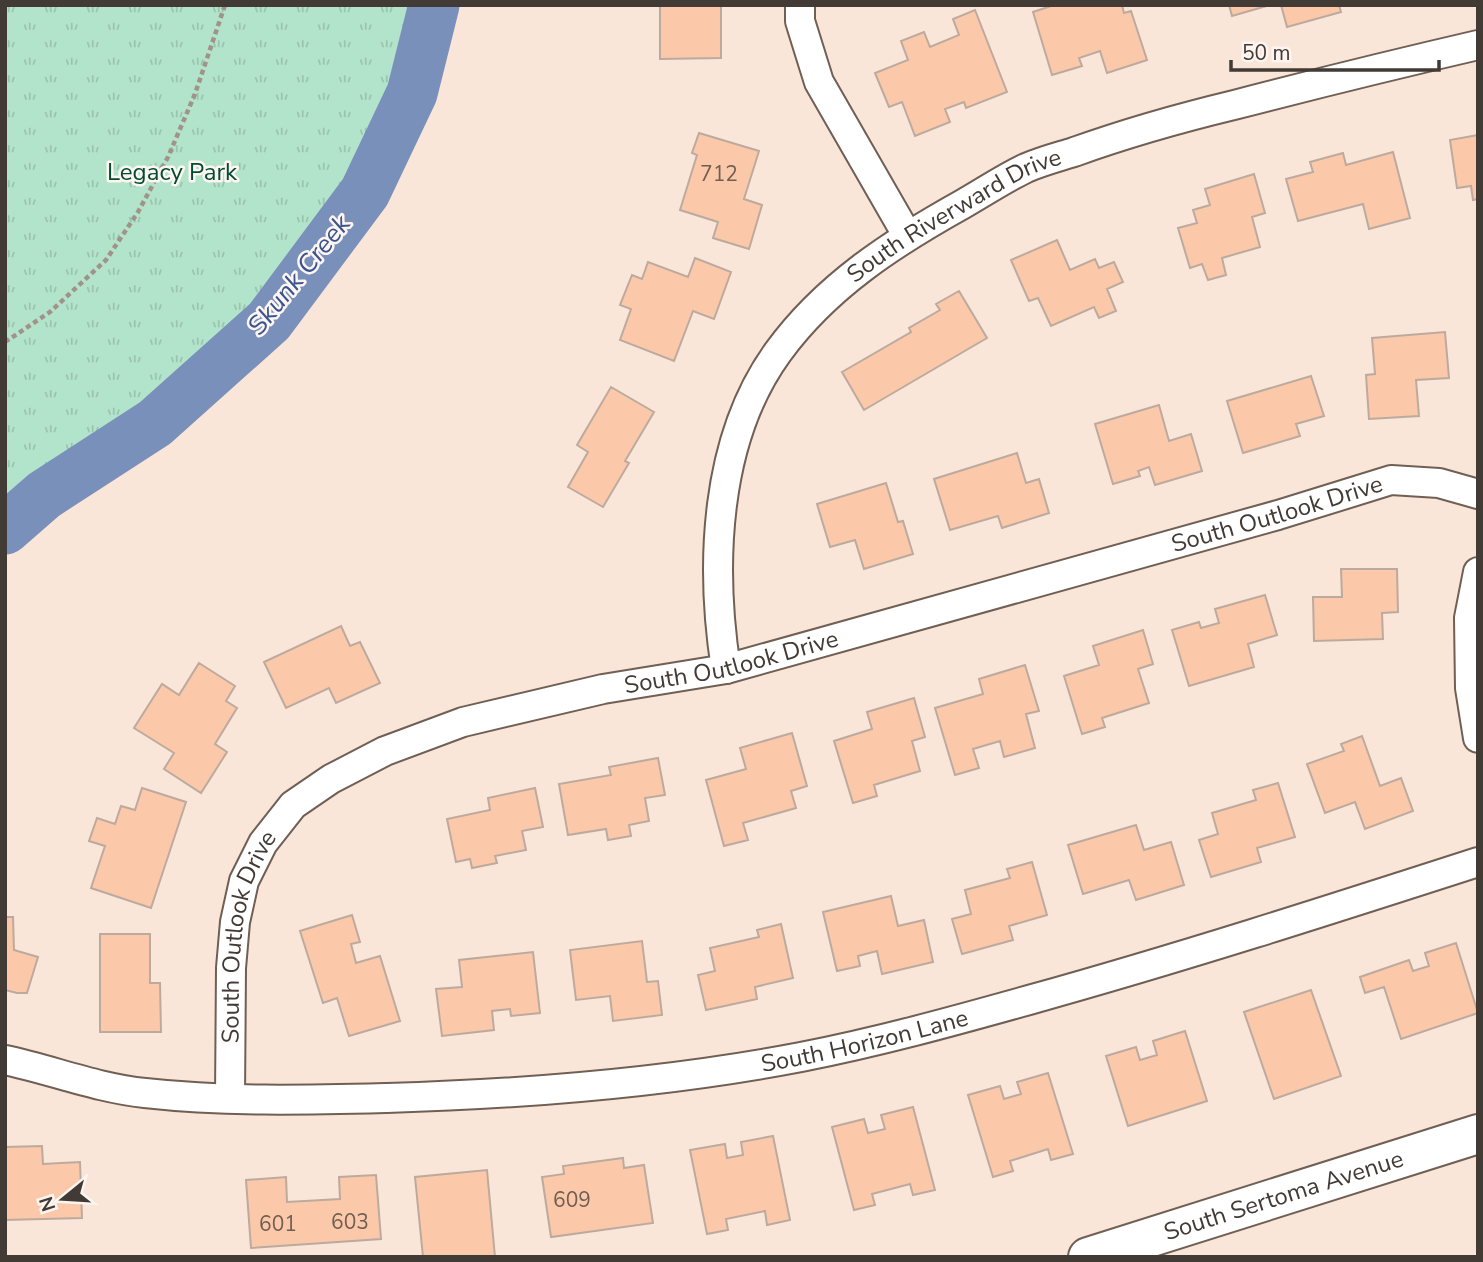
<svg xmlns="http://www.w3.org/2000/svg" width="1483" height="1262" viewBox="0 0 1483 1262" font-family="'Nunito Sans',sans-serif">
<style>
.grass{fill:url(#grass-tufts)}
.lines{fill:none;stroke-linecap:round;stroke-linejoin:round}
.river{stroke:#7990bb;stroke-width:51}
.building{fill:#fbc9a9;stroke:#bdaa9e;stroke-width:2}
.minor-casing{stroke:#705f54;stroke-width:32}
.secondary-casing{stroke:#705f54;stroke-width:42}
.path{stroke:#a2938a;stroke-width:4.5;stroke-dasharray:5 3.5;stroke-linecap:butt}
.minor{stroke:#fff;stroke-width:28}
.secondary{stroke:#fff;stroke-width:38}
.labels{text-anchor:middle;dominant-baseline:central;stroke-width:5;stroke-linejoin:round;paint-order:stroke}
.number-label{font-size:21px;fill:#705e52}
.park-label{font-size:24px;fill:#004d34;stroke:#fef5f0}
.street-label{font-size:24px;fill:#423a35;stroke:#fef5f0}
.water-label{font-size:26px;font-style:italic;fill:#37548e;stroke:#fef5f0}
</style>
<defs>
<pattern id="grass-tufts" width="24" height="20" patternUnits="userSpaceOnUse" patternTransform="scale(1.75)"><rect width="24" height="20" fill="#b2e4cb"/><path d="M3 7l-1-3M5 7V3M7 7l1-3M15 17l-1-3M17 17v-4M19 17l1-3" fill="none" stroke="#9ac4af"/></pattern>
</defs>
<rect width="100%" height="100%" fill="#fae5d9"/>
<path class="grass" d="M5 5H434L412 93 365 192 269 321 155 423 44 495 5 529Z"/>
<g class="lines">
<path class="river" d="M5 529 44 495 155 423 269 321 365 192 412 93 434 5"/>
</g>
<path class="building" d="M660 5H721V58L660 59Z
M1054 5H1122L1124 13 1131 11 1147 60 1107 73 1100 51 1079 58 1082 66 1052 75 1033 12Z
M1229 5H1270L1232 16Z
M1281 5H1339L1341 12 1287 27Z
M975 10 1007 92 966 108 964 102 945 109 950 122 915 136 902 102 889 107 875 73 908 60 901 41 924 32 930 47 959 35 953 19Z
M699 133 759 151 744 199 762 205 749 249 713 238 718 222 680 210 697 155 692 153Z
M1478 135V199L1473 200 1471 186 1457 188 1450 140Z
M1393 152 1410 218 1369 229 1363 204 1298 221 1286 179 1313 172 1310 162 1343 153 1346 165Z
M1254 174 1265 213 1252 217 1260 247 1222 258 1226 275 1208 280 1202 264 1190 268 1178 228 1197 223 1193 210 1210 205 1205 189Z
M1057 240 1070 270 1095 259 1099 268 1114 262 1123 282 1107 289 1116 311 1099 318 1094 307 1051 326 1038 298 1029 301 1011 260Z
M695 258 731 272 714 319 693 311 674 361 620 340 631 309 620 305 632 275 642 279 648 262 688 277Z
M959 291 987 338 864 410 842 372 911 332 909 328 940 310 936 304Z
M1445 332 1449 378 1416 380 1419 416 1369 419 1366 375 1375 374 1372 338Z
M1311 376 1324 416 1296 424 1300 436 1243 453 1227 401Z
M611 387 654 412 625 461 629 463 603 507 568 487 588 452 577 445Z
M1159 405 1169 441 1191 434 1202 471 1155 485 1149 467 1138 471 1140 476 1113 484 1095 424Z
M1017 453 1026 483 1039 479 1049 513 1002 528 998 516 950 530 934 479Z
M886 483 898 522 903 521 913 554 864 569 855 540 830 547 817 504Z
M1341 569H1397L1398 612 1382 613 1383 639 1314 641 1313 597H1342Z
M1265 595 1277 635 1248 644 1254 667 1189 686 1172 630 1199 622 1201 628 1219 623 1215 609Z
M341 626 350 646 360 642 380 683 336 703 329 688 286 708 264 662Z
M1143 630 1153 664 1138 669 1149 703 1102 718 1105 727 1082 734 1064 676 1099 665 1093 646Z
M199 663 235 686 226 701 237 708 215 744 227 752 201 793 164 769 174 753 134 728 162 684 179 695Z
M1025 665 1039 711 1026 714 1035 748 1004 757 1000 741 973 749 979 768 955 775 935 708 983 694 979 679Z
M914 698 925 737 912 741 920 771 874 785 877 796 853 803 834 741 872 729 867 712Z
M792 733 807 786 791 791 796 808 743 823 748 840 724 846 706 780 746 769 740 748Z
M1362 736 1380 786 1401 778 1413 811 1365 829 1355 802 1325 813 1307 764 1344 751 1341 744Z
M658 758 665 795 645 798 649 821 629 825 631 836 608 840 606 829 568 835 559 784 611 775 609 767Z
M1278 783 1295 837 1257 848 1261 862 1211 877 1199 840 1218 834 1212 813 1256 800 1253 790Z
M142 788 186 802 151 908 91 888 105 846 89 841 97 818 115 824 121 806 135 810Z
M535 788 543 827 522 831 526 850 495 856 497 863 472 868 470 859 456 862 447 819 490 810 488 798Z
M1136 825 1144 850 1171 842 1184 885 1136 900 1129 880 1083 894 1068 845Z
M1032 862 1047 915 1009 926 1013 940 962 954 952 919 971 914 965 890 1010 878 1007 869Z
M891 896 898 926 924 920 933 962 882 974 877 951 858 956 860 966 837 971 823 912Z
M352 915 360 942 351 944 356 963 380 956 400 1021 349 1036 337 998 323 1003 300 931Z
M5 917H13L14 950 38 957 27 993H17L5 990Z
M781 924 793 978 755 987 757 999 706 1010 698 975 715 971 710 948 759 937 757 930Z
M100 934H150V983H160L161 1032H100Z
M642 941 647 982 658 981 662 1015 613 1021 610 996 576 1000 570 950Z
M1456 943 1478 1013 1401 1039 1384 987 1365 993 1360 977 1409 960 1413 971 1429 966 1425 953Z
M533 952 540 1013 511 1016 510 1009 492 1011 494 1030 442 1036 436 989 462 987 459 960Z
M1311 990 1341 1076 1274 1099 1244 1012Z
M1185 1031 1207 1101 1128 1126 1106 1056 1136 1047 1140 1060 1157 1055 1153 1041Z
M1048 1073 1073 1154 1051 1160 1048 1149 1010 1161 1013 1171 993 1177 968 1095 1000 1086 1004 1099 1021 1094 1017 1082Z
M913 1107 935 1190 913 1195 910 1184 872 1194 875 1205 854 1210 832 1127 864 1119 868 1133 885 1129 881 1115Z
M773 1136 790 1220 767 1225 765 1211 726 1219 728 1230 707 1234 690 1150 725 1144 727 1158 743 1155 741 1142Z
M42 1146 43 1164 80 1162 82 1218 5 1220V1147Z
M623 1158 624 1168 644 1165 653 1223 551 1237 542 1177 564 1174 563 1166Z
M487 1170 495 1257H423L415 1177Z
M376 1175 381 1239 251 1248 246 1180 286 1177 287 1202 340 1199 339 1177Z"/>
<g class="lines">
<g class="minor-casing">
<g id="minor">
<path d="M800 5V21L819 82 907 235"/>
<path d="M1478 572 1469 618 1470 688 1478 738"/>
<path id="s1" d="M726 669C710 566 714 440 778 352 826 286 893 243 963 204 984 192 1005 178 1026 168 1042 161 1058 157 1074 152 1127 133 1180 118 1234 105 1315 84 1396 64 1478 45"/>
<path id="s2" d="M5 1060C52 1070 97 1088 145 1093 226 1102 305 1100 387 1098 525 1094 665 1083 801 1057 878 1042 954 1021 1029 1000 1180 958 1329 910 1478 862"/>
<path id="s3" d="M230 1098 231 968 235 922 244 881 263 843 293 805 331 779 385 751 463 722 603 689 726 669 1278 515 1391 480 1439 483 1478 494"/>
</g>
</g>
<g class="secondary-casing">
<g id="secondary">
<path id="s4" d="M1088 1257 1478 1134"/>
</g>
</g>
<path class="path" d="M5 342 50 312 106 260 138 212 168 157 195 94 225 5"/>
<use href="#minor" class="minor"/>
<use href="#secondary" class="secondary"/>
</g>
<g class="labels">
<g class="number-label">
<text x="719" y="174">712</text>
<text x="572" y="1200">609</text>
<text x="350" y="1222">603</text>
<text x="278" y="1224">601</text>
</g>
<g class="park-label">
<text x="172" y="172">Legacy Park</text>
</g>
<g class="street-label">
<text stroke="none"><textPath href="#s1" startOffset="555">South Riverward Drive</textPath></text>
<text stroke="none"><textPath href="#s3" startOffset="1340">South Outlook Drive</textPath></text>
<text stroke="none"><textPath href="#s3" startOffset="774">South Outlook Drive</textPath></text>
<text stroke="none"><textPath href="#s3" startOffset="164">South Outlook Drive</textPath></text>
<text stroke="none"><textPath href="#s2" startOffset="868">South Horizon Lane</textPath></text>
<text stroke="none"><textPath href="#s4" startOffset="205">South Sertoma Avenue</textPath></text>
</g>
<g class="water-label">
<text transform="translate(299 275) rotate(-51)">Skunk Creek</text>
</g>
</g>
<rect width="1483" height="1262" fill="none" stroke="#423a35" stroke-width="14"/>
<g transform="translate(63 1199) rotate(252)" stroke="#fef5f0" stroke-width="5" paint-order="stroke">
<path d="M0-5L12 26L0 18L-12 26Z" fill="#423a35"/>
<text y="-10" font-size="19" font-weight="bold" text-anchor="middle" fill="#423a35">N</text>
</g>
<path d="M1231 60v10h208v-10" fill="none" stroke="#423a35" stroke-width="3.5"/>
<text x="1242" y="60" font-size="21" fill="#423a35" stroke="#fef5f0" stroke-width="5" paint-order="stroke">50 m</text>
</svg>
